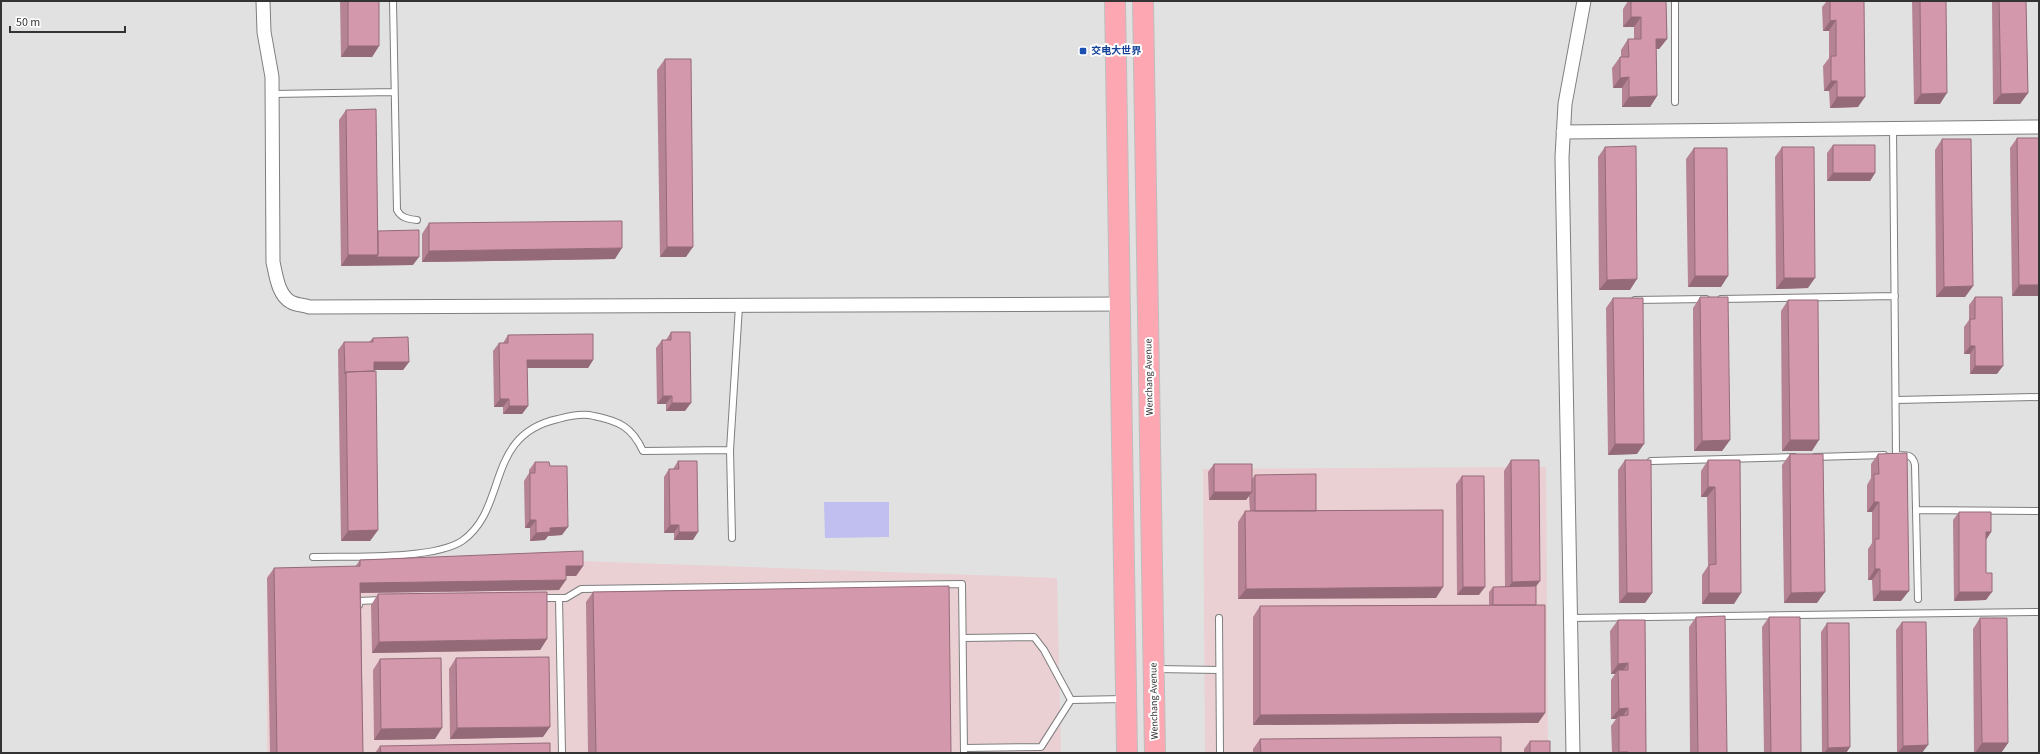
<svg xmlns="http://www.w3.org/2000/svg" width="2040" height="754" viewBox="0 0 2040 754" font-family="'Source Sans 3','Noto Sans SC',sans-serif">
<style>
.commercial{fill:#ead0d3}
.grass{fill:#c0bfef}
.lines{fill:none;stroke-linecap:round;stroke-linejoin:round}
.lane-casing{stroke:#7e7e7f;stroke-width:8}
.street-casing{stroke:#7e7e7f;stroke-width:15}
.primary-casing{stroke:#bebebe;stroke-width:22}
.lane{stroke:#fff;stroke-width:6}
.street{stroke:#fff;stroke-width:13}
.primary{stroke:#fda7b2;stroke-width:20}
.wall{fill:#b68395}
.shaded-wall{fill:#946a79}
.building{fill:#d498ad;stroke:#946a79}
.transit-dot{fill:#1a4fb4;stroke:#fff;stroke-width:1.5}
.labels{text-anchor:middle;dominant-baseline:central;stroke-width:4;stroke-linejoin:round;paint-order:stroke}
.transit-label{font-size:10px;font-weight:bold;fill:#164399;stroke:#fff;text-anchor:start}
.street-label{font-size:10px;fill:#333;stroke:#fff}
</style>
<rect width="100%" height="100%" fill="#e1e1e2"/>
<path class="commercial" d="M1546 467 1548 753H1205L1203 469Z
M579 561 1057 578 1061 753H267V575H348Z"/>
<path class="grass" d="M824 502H889V537L825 538Z"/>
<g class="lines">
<g class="lane-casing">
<path id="lane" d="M393 1 397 210C401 218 408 219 417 220
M1675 1V102
M273 94 394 92
M1893 128 1896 455
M1721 299 1895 296
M1635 300 1706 299
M1896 400 2039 397
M1899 455C1908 455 1913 455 1915 465L1918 599
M1815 457 1884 455
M1651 461 1794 457
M1916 510 2039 511
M732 538 730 450 739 306
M313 557C349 556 433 560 462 541 509 508 484 435 558 419 569 416 583 413 594 416 619 421 632 427 643 451L730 450
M540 598H566L581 589 962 584 964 753
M559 598 562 753
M359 605V601L381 600
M1219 618 1220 753
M1570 618 2039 612
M963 638 1034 637 1044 650 1071 700 1041 747 964 748
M1157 669 1219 670
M1071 700 1124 699"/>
</g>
<g class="street-casing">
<path id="street" d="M263 1 264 32 272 77 273 262C276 275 278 295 291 302 296 305 304 305 309 307L1120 304
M1563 132 2039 127
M1573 753 1562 157 1565 104 1584 1"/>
</g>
<g class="primary-casing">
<path id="primary" d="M1115 1 1127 753
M1143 1 1155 753"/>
</g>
<use href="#lane" class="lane"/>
<use href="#street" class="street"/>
<use href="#primary" class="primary"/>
</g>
<path class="wall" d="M340 1H379V46L372 57H341Z
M1628 1H1666L1667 39 1659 49H1656L1657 96 1650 107H1622V88H1613L1612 68 1620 57H1621V50L1628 39H1634V27H1623V9Z
M1827 1H1864L1858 107 1830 108 1829 91H1824L1823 66 1829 58V31H1823L1822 7Z
M1912 1H1946L1940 104H1914Z
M1992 1H2026L2028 93 2020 104H1993Z
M665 59 686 257H660L657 70Z
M346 110 378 231 413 265 341 266 339 120Z
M2017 138H2039V296H2012L2010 148Z
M1942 139 1973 286 1965 297H1936L1935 150Z
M1833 145 1875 173 1870 181H1827V153Z
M1605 147 1630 290H1599L1598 157Z
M1782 147 1808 288 1776 289 1775 157Z
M1694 148 1721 287H1688L1686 159Z
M429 223 615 259 422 262V234Z
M1700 297 1730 440 1722 451H1694L1693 308Z
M1975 297 1997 374H1970V354H1964V327L1969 320V305Z
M1613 298 1637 454 1608 455 1606 308Z
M1788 300 1812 451H1782L1781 311Z
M671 332 685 411H666V404H657L656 348 662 340H666Z
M508 335 593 360 588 368H527L528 406 522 414H503V407H494L493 351 499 343H503Z
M373 338 409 362 403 370H374L378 530 370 541H341L338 350 344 342H369Z
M1790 454 1817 603H1784L1782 465Z
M1878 454 1901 601H1873L1872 580H1868V549L1872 543V512H1867V485L1871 478V464Z
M1511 460 1536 586V605L1545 713 1538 723 1253 725V617L1260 606 1489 605V592L1493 587H1505L1504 471Z
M1625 460 1652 593 1645 603H1619L1618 470Z
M1708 460H1740L1734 604H1702V575L1708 566 1707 497H1701V471Z
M678 461 693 540H674V533H664V477L669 469H673Z
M535 462 550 466 562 535 548 536 545 540 530 541V528H525L524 481 529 473V470Z
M1214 464 1252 479 1255 475 1316 511 1436 598 1238 599V522L1245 511H1250L1249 496 1246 500H1209L1208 472Z
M1462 476 1479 595H1457L1456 484Z
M1959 512 1991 532 1986 539V600L1954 601 1953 520Z
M360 560 583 566 576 576H566L559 590 361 593 363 753H270L267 578 274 568 355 567Z
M593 592 951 753H588L586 602Z
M378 594 547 639 540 650 372 653 371 605Z
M1696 617 1727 753H1690L1689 627Z
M1769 617 1801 753H1764L1762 627Z
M1980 618 2008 743 2001 753H1974L1973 629Z
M1618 620H1645L1646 753H1612L1611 726 1616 719H1611V680L1615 674H1611L1610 631Z
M1902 622 1922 753H1897L1896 630Z
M1827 623 1850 747 1846 753H1822L1821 632Z
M456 658 543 737 450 739 449 669Z
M380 659 435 739 374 740 373 670Z
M1260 739 1501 753H1253V749Z
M1530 741 1550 753H1524V749Z
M380 746 550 753H375Z"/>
<path class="shaded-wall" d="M1631 17H1641L1634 27H1623Z
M1836 20 1829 31H1823L1830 21Z
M1656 39H1667L1659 49H1649Z
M348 46H379L372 57H341Z
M1629 77 1622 88H1613L1620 78Z
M1831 81H1837L1829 91H1824Z
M1947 93 1940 104H1914L1921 94Z
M2028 93 2020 104H1993L2001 94Z
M1657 96 1650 107H1622L1629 97Z
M1837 97H1865L1858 107 1830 108Z
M1833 173H1875L1870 181H1827Z
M667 247H693L686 257H660Z
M622 248 615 259 422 262 429 251Z
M348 255H378L419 257 413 265 341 266Z
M1695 276H1728L1721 287H1688Z
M1784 278H1815L1808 288 1776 289Z
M1637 279 1630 290H1599L1607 280Z
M2019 285H2039V296H2012Z
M1973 286 1965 297H1936L1944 287Z
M1970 346H1975L1970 354H1964Z
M527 360H593L588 368H521Z
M374 362H409L403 370H368Z
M1975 366H2003L1997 374H1970Z
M663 396H672L666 404H657Z
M500 399H509L503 407H494Z
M672 403H691L685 411H666Z
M509 406H528L522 414H503Z
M1730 440 1722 451H1694L1702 441Z
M1790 440H1819L1812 451H1782Z
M1615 444H1644L1637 454 1608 455Z
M1708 487H1715L1707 497H1701Z
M1214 492H1252L1246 500H1209Z
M1874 502H1879L1872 512H1867Z
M530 520H536L530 528H525Z
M670 525H679L674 533H664Z
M568 527 562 535 548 536 545 540 530 541 536 533 550 528Z
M378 530 370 541H341L348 531Z
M679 532H698L693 540H674Z
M1986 532H1991L1986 540Z
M566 566H583L576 576H559Z
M1875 569H1880L1872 580H1868Z
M566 580 559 590 353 593 360 583Z
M1540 581 1532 592H1505L1512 582Z
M1443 587 1436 598 1238 599 1246 589Z
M1463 587H1485L1479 595H1457Z
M1880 591H1909L1901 601H1873Z
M1825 592 1817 603H1784L1791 593Z
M1959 592H1992L1986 600 1954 601Z
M1627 593H1652L1645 603H1619Z
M1709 593H1741L1734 604H1702Z
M547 639 540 650 372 653 379 642Z
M1628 663 1621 674 1618 670 1615 674H1611L1618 664Z
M1628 708 1621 719 1619 716 1616 719H1611L1619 709Z
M1545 713 1538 723 1253 725 1260 715Z
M550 727 543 737 450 739 457 728Z
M442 728 435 739 374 740 381 729Z
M1982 743H2008L2001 753H1975Z
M1928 745 1922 753H1898L1903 746Z
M1850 747 1846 753H1824L1828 748Z
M1619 752H1628L1627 753H1618Z"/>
<path class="building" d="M348 1H379V46H348Z
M1631 1H1666L1667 39H1656L1657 96 1629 97V77L1620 78V57H1629L1628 39H1641V17H1631Z
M1830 1H1864L1865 97H1837V81H1831V56H1836V20L1830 21Z
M1920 1H1946L1947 93 1921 94Z
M1999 1H2026L2028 93 2001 94Z
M665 59H691L693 247H667Z
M376 109 378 255H348L346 110Z
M2017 138H2039V285H2019Z
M1942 139H1971L1973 286 1944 287Z
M1833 145H1875V173H1833Z
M1636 146 1637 279 1607 280 1605 147Z
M1782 147H1814L1815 278H1784Z
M1694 148H1727L1728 276H1695Z
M622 221V248L429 251V223Z
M419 230V257H376L378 255V231Z
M1700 297H1728L1730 440 1702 441Z
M1975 297H2002L2003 366H1975V346H1970V319H1975Z
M1613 298H1643L1644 444H1615Z
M1788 300H1818L1819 440H1790Z
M671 332H690L691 403H672V396H663L662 340H671Z
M593 334V360H527L528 406H509V399H500L499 343H508V335Z
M408 337 409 362H374V371L346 372 345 374 344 342H373V338Z
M376 371 378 530 348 531 346 372Z
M1907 453 1909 591H1880V569H1875V539H1879V502H1874V474H1879L1878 454Z
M1790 454H1823L1825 592 1791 593Z
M1511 460H1539L1540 581 1512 582Z
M1625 460H1651L1652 593H1627Z
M1708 460H1740L1741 593H1709V565L1716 564 1715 487H1708Z
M678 461H697L698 532H679V525H670L669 469H679Z
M535 462H549L550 466H567L568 527 550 528V532L536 533V520H530V473H535Z
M1214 464H1252V492H1214Z
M1316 474V511H1255V475Z
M1462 476H1484L1485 587H1463Z
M1443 510V587L1246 589 1245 511Z
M1959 512H1991V532H1986V573H1992V592H1959Z
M583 551V566H566V580L360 583 363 753H277L274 568 360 566V560Z
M949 586 951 753H596L593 592Z
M1536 586V605H1493V587Z
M547 592V639L379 642 378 594Z
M1545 605V713L1260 715V606Z
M1725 616 1727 753H1698L1696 617Z
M1769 617H1800L1801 753H1771Z
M1980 618H2007L2008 743H1982Z
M1618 620H1645L1646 753H1628V752H1619V716L1628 715V708L1619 709 1618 670H1628V663L1618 664Z
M1902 622H1926L1928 745 1903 746Z
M1827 623H1849L1850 747 1828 748Z
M549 657 550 727 457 728 456 658Z
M441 658 442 728 381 729 380 659Z
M1501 737V753H1261L1260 739Z
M1530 741H1550V753H1530Z
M550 743V753H381L380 746Z"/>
<rect class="transit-dot" x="1079" y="47" width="8" height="8" rx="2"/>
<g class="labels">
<g class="transit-label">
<text x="1091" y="51">交电大世界</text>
</g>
<g class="street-label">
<text transform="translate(1149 377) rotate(-91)">Wenchang Avenue</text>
<text transform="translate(1154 701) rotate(-91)">Wenchang Avenue</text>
</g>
</g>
<rect width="2040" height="754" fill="none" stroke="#333333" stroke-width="4"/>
<path d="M10 26v6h115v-6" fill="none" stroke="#333333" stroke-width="2"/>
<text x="16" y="26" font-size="12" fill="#333333" stroke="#ffffff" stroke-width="3" paint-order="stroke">50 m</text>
</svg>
